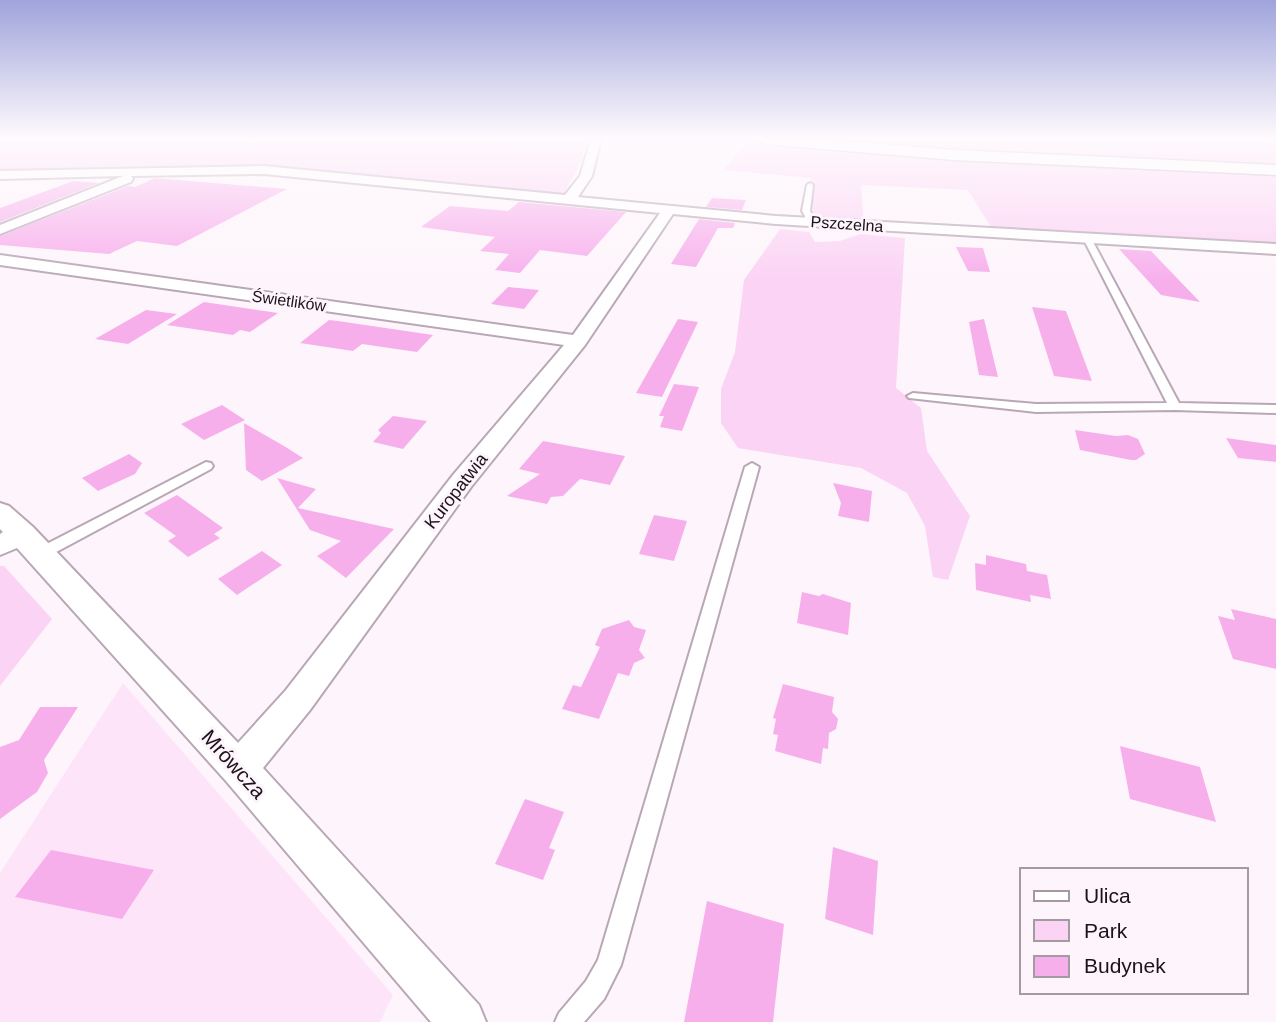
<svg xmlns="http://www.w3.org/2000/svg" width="1276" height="1022" viewBox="0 0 1276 1022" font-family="Helvetica,sans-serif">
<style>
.built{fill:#fee4f9}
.green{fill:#fbd3f4}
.building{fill:#f7afec}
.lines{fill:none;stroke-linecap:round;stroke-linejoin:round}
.lane-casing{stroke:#b9a7b5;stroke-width:4}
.street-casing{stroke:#b9a7b5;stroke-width:4}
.secondary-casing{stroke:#b9a7b5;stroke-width:3}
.lane{fill:#fff;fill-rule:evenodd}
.street{fill:#fff;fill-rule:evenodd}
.secondary{fill:#fff;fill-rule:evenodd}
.labels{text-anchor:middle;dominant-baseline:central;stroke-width:6;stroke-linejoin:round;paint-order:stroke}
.far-street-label{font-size:16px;fill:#1a1319;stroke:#fdf5fb}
.street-label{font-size:18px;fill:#1a1319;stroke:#fdf5fb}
.near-street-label{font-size:21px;fill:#1a1319;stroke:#fdf5fb}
</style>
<rect width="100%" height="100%" fill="#fdf5fb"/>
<path class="built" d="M123 683 393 995 380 1022H0V873Z"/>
<path class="green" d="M0 139H589L580 164 563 195 269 168 0 172Z
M718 139H1276V249L999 229 991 227 968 190 861 185 864 224 814 220 811 178 724 170 747 142Z
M780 229 809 232 815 242 840 241 860 234 905 238 896 388 921 408 927 451 970 516 948 580 933 577 925 526 907 493 861 468 738 448 721 423V389L735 352 744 280Z
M0 566H4L52 619 0 686Z"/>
<path class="building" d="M155 178 287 189 177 246 137 241 109 254 0 245V236L128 186 135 187Z
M73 181 99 183 0 222V208Z
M712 198 746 200 742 210 706 207Z
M519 202 626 212 587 256 540 250 520 273 495 270 509 254 480 251 495 237 421 227 450 206 508 211Z
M699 219 735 223 733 228H718L696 267 671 264Z
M956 247 983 248 990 272 968 271Z
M1119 249 1151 251 1200 302 1161 295Z
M508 287 539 290 524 309 491 304Z
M204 302 278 313 250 332 240 330 233 335 167 325Z
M1032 307 1066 311 1092 381 1054 376Z
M146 310 177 314 128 344 95 339Z
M678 319 698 322 662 397 636 393Z
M984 319 998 377 979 375 969 322Z
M329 320 338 321 433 335 417 352 362 344 353 351 300 343Z
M674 384 699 387 682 431 660 427 664 416H659Z
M222 405 245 420 204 440 181 424Z
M393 416 427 421 403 449 373 442 381 433 378 430Z
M244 423 284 446 303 458 262 481 246 470Z
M1075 430 1116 436 1128 435 1138 439 1145 454 1136 460H1131L1080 450Z
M1226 438 1276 445V462L1238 458Z
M543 441 603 452 625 456 610 485 580 479 563 496 551 497 547 504 507 496 540 474 519 469Z
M129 454 142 463 135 474 98 491 82 478Z
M277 478 316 489 298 508 394 529 346 578 317 556 341 541 310 530Z
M833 483 872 491 869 522 838 516 841 503Z
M177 495 223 528 214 534 220 538 188 557 168 541 176 536 144 513Z
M654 515 687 521 674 561 639 554Z
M262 551 282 565 237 595 218 579Z
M986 555 1026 564 1027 571 1047 575 1051 599 1030 595 1031 602 976 590 975 563 986 565Z
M802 592 819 596 823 594 851 603 848 635 797 623Z
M1231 609 1276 619V669L1233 659 1218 616 1235 620Z
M629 620 634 627 646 630 639 650 645 658 634 663 629 676 618 673 599 719 562 709 573 685 581 687 600 647 595 645 602 629Z
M783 684 834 697 832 712 838 719 836 729 829 733 828 749 823 748 821 764 775 751 778 735 773 734 776 719 773 718Z
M40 707H78L44 760 48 773 37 792 0 819V747L19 740Z
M1120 746 1200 767 1216 822 1130 799Z
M525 799 564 812 549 848 555 850 543 880 495 864Z
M833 847 878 861 873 935 825 919Z
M51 850 154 870 122 919 15 897Z
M707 901 784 924 773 1022H684Z"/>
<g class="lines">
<g class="lane-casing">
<path id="lane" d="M810 183 813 185 810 211 813 216 812 222 808 224 804 222 805 216 802 211 807 185Z
M1088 238 1092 240 1179 403 1276 405V413L1175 410 1036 412 909 398 907 396 913 393 1036 404 1167 403 1084 240Z
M206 462 211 463 213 466 211 469 45 558H35L33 554 35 550Z
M752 463 759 467 621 965 604 999 584 1022H555L559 1013 586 981 598 960 745 467Z"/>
</g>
<g class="street-casing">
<path id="street" d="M591 139H601L592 176 578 197 776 216 1276 244V254L776 224 673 214 585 345 471 487 310 710 263 768 479 1005 486 1022H431L226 781 17 548 0 555V534L3 532 0 529V503L9 506 33 527 238 743 286 690 453 475 564 345 0 265V255L573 335 660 213 264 174 131 176 133 179 131 182 0 234V225L123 176 0 179V171L264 166 565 195 580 176Z"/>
</g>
<g class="secondary-casing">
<path id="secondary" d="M757 139H820L955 150 1276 165V175L955 160 765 144Z"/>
</g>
<use href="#lane" class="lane"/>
<use href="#street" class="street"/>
<use href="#secondary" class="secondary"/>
</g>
<linearGradient id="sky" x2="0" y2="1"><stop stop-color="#9fa4db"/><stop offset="0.49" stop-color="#fefafd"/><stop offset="1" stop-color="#fefafd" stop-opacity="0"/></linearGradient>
<rect width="1276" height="282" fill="url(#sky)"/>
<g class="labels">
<g class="far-street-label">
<text transform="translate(847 224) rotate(4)">Pszczelna</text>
<text transform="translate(289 301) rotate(8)">Świetlików</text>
</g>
<g class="street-label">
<text transform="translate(456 491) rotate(-52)">Kuropatwia</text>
</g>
<g class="near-street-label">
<text transform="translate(234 764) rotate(48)">Mrówcza</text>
</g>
</g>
<rect x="1020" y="868" width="228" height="126" fill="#fdf5fb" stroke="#a29ba1" stroke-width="2"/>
<rect x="1034" y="891" width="35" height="10" fill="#ffffff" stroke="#a29ba1" stroke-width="2"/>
<text x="1084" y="903" font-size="21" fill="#1a1319">Ulica</text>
<rect x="1034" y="920" width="35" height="21" fill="#fbd3f4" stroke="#a29ba1" stroke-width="2"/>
<text x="1084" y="938" font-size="21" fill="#1a1319">Park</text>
<rect x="1034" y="956" width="35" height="21" fill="#f7afec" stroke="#a29ba1" stroke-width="2"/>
<text x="1084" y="973" font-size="21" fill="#1a1319">Budynek</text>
</svg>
